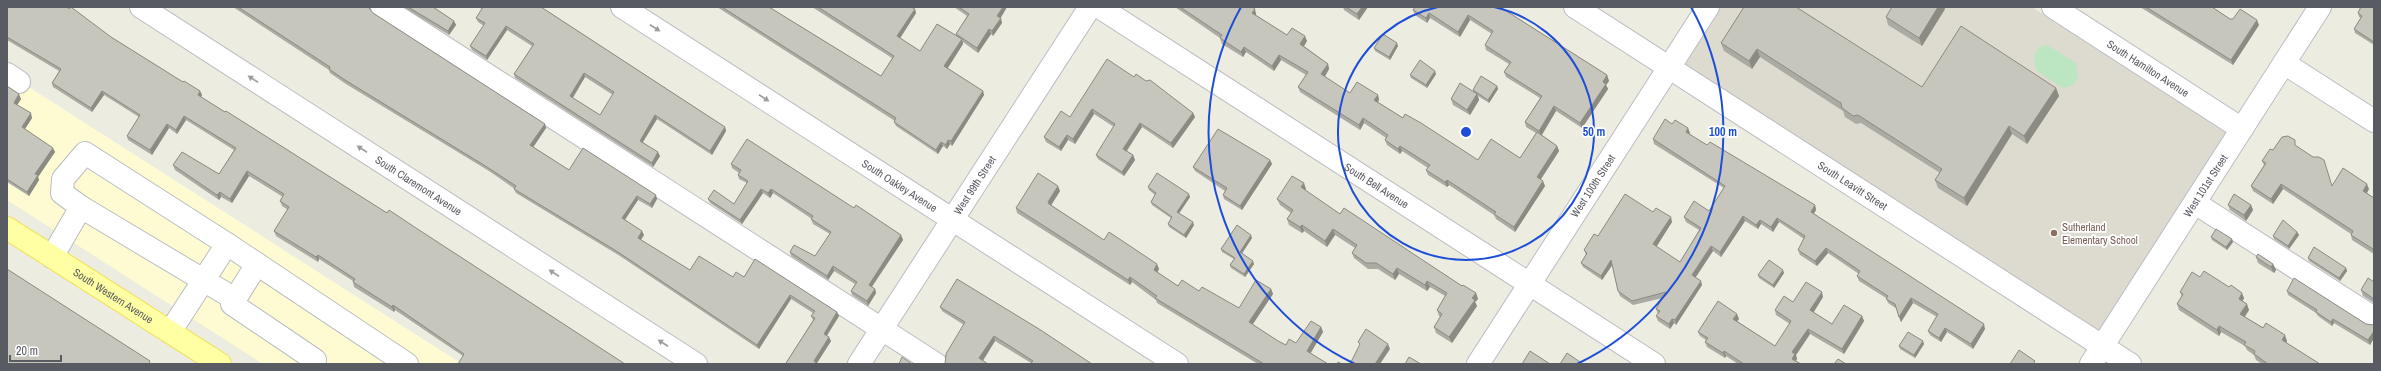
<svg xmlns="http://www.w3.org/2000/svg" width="2381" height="371" viewBox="0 0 2381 371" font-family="'Archivo Narrow',sans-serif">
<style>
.commercial{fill:#fefbd3}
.education{fill:#dddbcf}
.green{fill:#bce5c2}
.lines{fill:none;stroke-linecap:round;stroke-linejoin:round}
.minor-casing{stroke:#bbbcc2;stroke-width:24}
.major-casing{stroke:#f3df52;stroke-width:24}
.minor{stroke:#fff;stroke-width:22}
.major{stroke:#ffffa3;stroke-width:22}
.wall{fill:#abaaa3;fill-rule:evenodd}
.shaded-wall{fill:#8b8b84}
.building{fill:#c7c6bd;stroke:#8b8b84;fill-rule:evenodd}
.oneway{fill:#9b9da1}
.ring{fill:none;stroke:#1d4ed8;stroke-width:2}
.education-dot{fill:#8d6e63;stroke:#fff;stroke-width:1.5}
.labels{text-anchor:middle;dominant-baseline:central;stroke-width:3.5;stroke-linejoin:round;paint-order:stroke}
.street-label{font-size:11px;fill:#595b62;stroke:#fff}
.education-label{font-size:11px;fill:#785e54;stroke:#fff;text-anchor:start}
.centre{fill:#1d4ed8;stroke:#fff;stroke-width:2}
.ring-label{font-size:12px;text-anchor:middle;font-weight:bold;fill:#1d4ed8;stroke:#fff;stroke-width:3.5;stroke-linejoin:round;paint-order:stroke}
</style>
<rect width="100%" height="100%" fill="#ecece0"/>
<path class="commercial" d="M7 73 462 364H263L7 200Z"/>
<path class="education" d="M1716 7H2032L2228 134 2100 332 1681 63Z"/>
<path class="green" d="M2047 45 2076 63 2078 77 2074 85 2063 88 2036 70 2034 55 2040 47Z"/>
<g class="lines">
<g class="minor-casing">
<g id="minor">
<path id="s1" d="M141 7 696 364"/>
<path d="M382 7 936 364"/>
<path id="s2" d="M622 7 1177 364"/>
<path id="s3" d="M1099 7 1654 364"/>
<path id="s4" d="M1575 7 2130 364"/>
<path id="s5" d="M2053 7 2242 129"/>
<path d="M2284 63 2374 121"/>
<path d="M7 74 19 82"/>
<path d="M2195 203 2374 318"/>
<path d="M81 207 235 299"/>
<path d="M227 244 257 264"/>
<path d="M52 257 81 207 62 193 63 179 85 153 227 244 170 332"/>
<path d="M312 364 315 360 232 304 257 264 407 364"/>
<path id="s6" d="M859 364 1090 7"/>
<path id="s7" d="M1478 364 1708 7"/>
<path id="s8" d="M2091 364 2320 7"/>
</g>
</g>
<g class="major-casing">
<g id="major">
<path id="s9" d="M7 228 220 364"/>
</g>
</g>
<use href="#minor" class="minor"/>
<use href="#major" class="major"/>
</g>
<path class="wall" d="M7 7 111 37 183 82 200 91 202 95 201 97 387 213 625 364 463 356 395 310 394 312 354 287 353 282V281L319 259 318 262 276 236 274 231 288 210 282 206 280 201 283 197 249 176 232 203 221 197 219 200 175 170 173 165 219 174 234 150 186 120 177 134 169 128 152 155 128 140 127 136 139 117 104 95 92 112 53 87 52 83 59 71 7 40Z
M233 7H371V10L373 13 545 124 546 128 533 147 569 170 657 199 652 208 638 200 625 220 644 235 641 240 690 270 733 277H744L837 312 839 316 827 336 831 341 817 363V364H786V363L813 320 811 316 813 313 791 299 759 349 620 256 516 193 514 189H515L489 171 346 84 330 73 329 70Z
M403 7H433L454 21 456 25 449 35Z
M478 7H541L725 127 726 131 712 155 657 119 643 142 660 156 653 167 515 78 514 74 532 46 507 30 487 60 472 50 470 46 484 26 478 22 476 18 482 9ZM585 77 613 95 600 115 573 98Z
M717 7H769L881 76 892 58 812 7H914L913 8 916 13 900 38 920 51 956 36V34L967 16 954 7H1007L1000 18 1002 23 993 36 991 34 978 53 963 42V44L947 68 983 91 984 95 952 146 950 144 947 149 943 146 938 154 896 126 894 122 895 121Z
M1175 7H1252L1256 14V15L1287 35 1307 41 1304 46 1328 64 1329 69 1325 77 1350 93 1378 95 1379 100 1378 102 1403 118 1478 160 1520 158 1536 133 1526 127 1525 122 1540 98 1506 77 1504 72 1509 64 1486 50 1485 45 1492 34 1470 20 1460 37 1430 18 1427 23 1415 15 1413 10 1500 7 1607 75 1609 81 1606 85 1608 89 1582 128 1556 111 1542 135 1557 146 1559 151 1541 179 1545 186 1515 232 1496 219 1494 215 1449 185 1447 187 1428 175 1426 170 1428 168 1402 151 1400 154 1387 145 1385 140 1386 138 1364 123 1360 130 1300 92 1298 87 1306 75 1281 60 1274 71 1246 52 1243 57 1222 44 1220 38Z
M1343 7H1368L1359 20 1344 10Z
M1744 7 1922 87 2056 88 2059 96 2027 144 2012 134 1967 206 1938 188 1935 180 1940 173 1861 123 1856 124 1845 117 1843 111 1760 57 1752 69 1724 51 1721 43Z
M2140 7H2212L2230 19 2259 25 2233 65Z
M2359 7H2374V45L2355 33 2354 29 2361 18 2359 17 2358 13 2360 10Z
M1945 9 1922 46 1888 25 1886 17Z
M1398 46 1390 60 1375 51 1374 48Z
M1436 74 1427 88 1411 78 1410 75Z
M1134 77 1193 113 1195 117 1173 148 1142 127 1127 151 1133 155 1135 160 1124 176 1098 159 1096 155 1114 127 1094 114 1075 144 1068 140 1061 151 1046 142 1044 137 1070 117Z
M7 86 21 99 17 105 32 118 25 129 55 152 38 177 39 180 29 196 7 182Z
M1497 86 1498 89 1489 103 1478 96 1479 100 1470 115 1453 105 1451 99 1473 92V90Z
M1672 124 1690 133 1689 134 1707 145 1815 205 1816 210 1814 214 1985 329 1973 349 1947 332 1941 342 1930 335 1928 331 1937 317 1913 303 1901 322 1897 309 1888 303 1886 298 1859 281 1857 276 1859 274 1828 253 1817 266 1800 255 1798 250 1804 239 1779 222 1773 232 1761 224 1758 229 1745 221 1721 257 1713 251 1695 277 1702 285 1676 325 1674 323 1670 329 1658 321 1656 316 1658 314 1656 309 1663 298 1633 305 1620 296 1618 291 1612 265 1602 280 1583 267 1581 263 1586 255 1584 250 1598 236 1653 212 1672 222 1656 247 1680 262 1699 230 1686 222 1684 217 1709 211 1724 188 1654 144 1653 139Z
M2296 146 2332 186 2369 189 2367 193 2374 198V254L2352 240 2351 235V234L2283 189 2273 204 2253 191 2251 186 2264 165 2262 161 2273 150Z
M1270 160 1272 164 1242 210 1224 199 1223 195 1225 191 1195 171 1193 167Z
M731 164 854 208 901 235 903 240 872 287 875 289 876 293 868 306 852 295 851 291 855 284 834 271 828 280 791 256 790 252 815 256 830 234 813 224 811 219H812L773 193 770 198 763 193 742 224 710 203 708 199 734 204 747 183 739 179 738 175 739 173 732 168Z
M1148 187 1190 197 1179 213 1194 225 1186 238 1169 227 1168 224 1171 218 1152 205 1151 202 1155 195 1149 190Z
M1306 189 1305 190 1340 214 1462 286 1476 293 1478 299 1475 302 1477 306 1452 343 1436 333 1434 327 1440 317 1439 316 1437 310 1445 296 1430 287 1427 291 1399 274 1395 280 1378 269H1368L1354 258 1352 253 1355 248 1335 235 1327 247 1304 231 1302 233 1289 225 1287 219 1291 213 1280 205 1277 199Z
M1060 191 1051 205 1104 240 1159 269 1157 272 1178 286 1199 291 1239 308 1271 289 1273 294 1252 324 1278 341 1286 345 1296 343 1321 327 1323 332 1310 353 1328 364H1258L1157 303 1156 300 1132 282 1130 285 1017 213 1016 208Z
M2228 205H2251L2253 210 2246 221 2230 210Z
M2297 232 2299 235 2289 249 2274 239 2273 236Z
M2211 237 2233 242 2227 250 2212 240Z
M1252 238 1242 253 1254 264 1245 277 1231 268 1230 265 1234 259 1222 252 1221 249Z
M2256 257 2273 264 2276 270 2274 273 2258 263Z
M2308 258 2346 268 2347 271 2340 281 2309 261Z
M1784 273 1774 288 1759 278 1758 275Z
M2200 277 2244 298 2242 301 2249 310 2245 317 2287 341 2286 343 2320 364H2262L2256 360 2254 355 2247 350 2245 346 2221 332 2219 336 2179 310 2177 304 2182 297 2180 292Z
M2374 282V303L2363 296 2361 290Z
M2287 291 2366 324 2374 325V338L2370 345 2334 323 2332 326 2318 316 2316 313 2288 295Z
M1823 297 1813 312 1832 324 1862 316 1864 321 1844 354 1810 334 1796 355 1797 359 1796 361 1800 364H1738L1726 356 1725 358 1707 347 1705 342 1706 340 1700 336 1698 332 1739 319 1737 321 1775 346 1790 324 1776 315 1775 310 1793 302Z
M940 307 1092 364 1031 363 995 341 983 361 945 364 964 325 942 311Z
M1924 344 1915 358 1900 349 1899 346Z"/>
<path class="shaded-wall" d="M1003 7H1007L999 21 997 16Z
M1362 7H1368L1359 20 1357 14Z
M1938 7H1944L1945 9 1922 46 1919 38Z
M915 9 916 13 899 40 897 36Z
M1255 9 1256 14 1254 18 1252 13Z
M1429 13 1430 18 1427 23 1426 18Z
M1468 15 1470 20 1460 37 1458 32Z
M1001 18 1002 23 993 36 992 31Z
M2257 20 2259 25 2233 65 2231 60Z
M454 21 456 25 449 35 448 31Z
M506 26 507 30 487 60 486 56Z
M989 29 991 34 978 53 977 48Z
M1305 36 1307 41 1302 49 1300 44Z
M962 39 963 44 946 71 944 66Z
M1397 43 1398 46 1390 60 1389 57Z
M1244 47 1246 52 1243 57 1241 52Z
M1757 49 1760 57 1752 69 1749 61Z
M1279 55 1281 60 1274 71 1272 66Z
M1328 64 1329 69 1323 79 1321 74Z
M1435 71 1436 74 1427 88 1426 85Z
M584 73 585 77 571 100 570 96Z
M1607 75 1609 81 1606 85 1608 89 1582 128 1580 123Z
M1497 86 1498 89 1489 103 1488 100Z
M2056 88 2059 96 2027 144 2024 136Z
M102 91 104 95 92 112 91 108Z
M200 91 202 95 199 100 198 95Z
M983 91 984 95 952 146 951 141Z
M19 94 21 99 16 107 14 103Z
M1477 94 1479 100 1470 115 1467 110Z
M1378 95 1379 100 1376 105 1374 100Z
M1554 106 1556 111 1541 136 1539 131Z
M1092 109 1094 114 1075 144 1073 139Z
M31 113 32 118 23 132 22 127Z
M1193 113 1195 117 1173 148 1171 143Z
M655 115 657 119 641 145 640 141Z
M184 116 186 120 177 134 176 130Z
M1363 118 1364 123 1360 130 1359 125Z
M1140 123 1142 127 1125 153 1123 149Z
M167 124 169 128 152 155 150 150Z
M545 124 546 128 532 149 530 145Z
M2009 126 2012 134 1967 206 1964 198Z
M725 127 726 131 712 155 710 151Z
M1688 128 1690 133 1687 137 1686 132Z
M1067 135 1068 140 1061 151 1059 147Z
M948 140 950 144 947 149 946 145Z
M941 142 943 146 938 154 936 150Z
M1400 146 1402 151 1400 154 1398 149Z
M1557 146 1559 151 1539 182 1537 177Z
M53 148 55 152 38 177 39 180 29 196 27 192 35 174Z
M658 152 660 156 653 167 652 163Z
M1133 155 1135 160 1124 176 1122 172Z
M1270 160 1272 164 1242 210 1240 206Z
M247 171 249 176 232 203 230 199Z
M1447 180 1449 185 1447 187 1445 182Z
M1543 181 1545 186 1515 232 1514 227Z
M1304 183 1306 189 1303 193 1301 187Z
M2281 184 2283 189 2273 204 2271 199Z
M2367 184 2369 189 2365 196 2363 191Z
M1058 186 1060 191 1050 207 1048 202Z
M761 189 763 193 742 224 740 220Z
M771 189 773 193 770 198 768 193Z
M220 192 221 197 219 200 217 195Z
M1189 194 1190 197 1178 215 1177 212Z
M656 195 657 199 652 208 650 204Z
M637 196 638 200 623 222 622 218Z
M1815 205 1816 210 1812 216 1811 212Z
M2251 205 2253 210 2246 221 2244 215Z
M1743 216 1745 221 1721 257 1720 252Z
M1671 217 1672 222 1655 249 1653 244Z
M1777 218 1779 222 1773 232 1771 227Z
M1760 220 1761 224 1758 229 1756 225Z
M1193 222 1194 225 1186 238 1184 235Z
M1302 225 1304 231 1302 233 1300 227Z
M1333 229 1335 235 1327 247 1325 241Z
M642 231 644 235 639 242 638 238Z
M2297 232 2299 235 2289 249 2288 246Z
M901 235 903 240 870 289 869 285Z
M1251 235 1252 238 1241 255 1240 252Z
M2232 239 2233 242 2227 250 2226 247Z
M1711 246 1713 251 1694 280 1692 275Z
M1826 248 1828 253 1817 266 1815 261Z
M318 255 319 259 318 262 316 257Z
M1611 260 1613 264 1602 280 1601 276Z
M1253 261 1254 264 1245 277 1244 274Z
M1157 264 1159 269 1156 275 1154 270Z
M2273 264 2276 270 2274 273 2271 267Z
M833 266 834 271 828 280 827 276Z
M1397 268 1399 274 1395 280 1393 274Z
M2346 268 2347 271 2340 281 2339 278Z
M1783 270 1784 273 1774 288 1773 285Z
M1130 277 1132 282 1130 285 1128 280Z
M1427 281 1430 287 1427 291 1425 285Z
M1701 281 1702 285 1676 325 1675 320Z
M875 289 876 293 868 306 867 301Z
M1271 289 1273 294 1251 327 1249 322Z
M1822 292 1823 297 1812 315 1810 310Z
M1476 293 1478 299 1475 302 1477 306 1452 343 1449 337Z
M2242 293 2244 298 2241 305 2239 299Z
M790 295 791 299 759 349 757 345Z
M1911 298 1913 303 1901 322 1899 317Z
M2247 304 2249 310 2242 320 2240 314Z
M393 305 395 310 394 312 392 307Z
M837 312 839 316 825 338 824 334Z
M1737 314 1739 319 1735 324 1733 319Z
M1862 316 1864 321 1844 354 1842 349Z
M1672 319 1674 323 1670 329 1669 324Z
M2333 319 2334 323 2332 326 2331 322Z
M1984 324 1985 329 1973 349 1971 344Z
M2219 326 2221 332 2219 336 2217 330Z
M1321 327 1323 332 1309 356 1307 351Z
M1945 328 1947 332 1941 342 1939 338Z
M1808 329 1810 334 1796 355 1797 359 1794 364 1792 359V352Z
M2374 331V338L2370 345 2368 340Z
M2285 335 2287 341 2284 346 2282 340Z
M994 336 995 341 981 363 979 358Z
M829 337 831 341 817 363V364H815L814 361Z
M1923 341 1924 344 1915 358 1914 355Z
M1388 344 1390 349 1380 364H1375Z
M1724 351 1726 356 1725 358 1723 353Z"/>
<path class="building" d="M7 7H67L69 9 70 7H71L111 37 183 82 184 81 200 91 198 95 225 112 226 111 387 213 389 210 413 226 625 364H458L464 354 393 305 392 307 353 282 355 279 318 255 316 257 274 231 289 207 280 201 284 194 247 171 230 199 220 192 217 195 173 165 182 152 219 174 236 148 184 116 176 130 167 124 150 150 127 136 140 115 102 91 91 108 52 83 61 69 7 37Z
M238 7H369V8L373 13 545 124 530 145 569 170 583 148 656 195 650 204 637 196 622 218 642 231 638 238 690 270 699 256 733 277 736 272 744 277 755 259 837 312 824 334 829 337 814 361 816 362 815 364H787L786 363 815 318 811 316 815 311 790 295 757 345 618 252 514 189 516 186 487 167 345 80 329 69 330 67Z
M408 7H433L454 21 448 31Z
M483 7H541L725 127 710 151 655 115 640 141 658 152 652 163 514 74 534 44 506 26 486 56 470 46 485 23 476 18ZM584 73 614 92 600 115 570 96Z
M722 7H769L881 76 894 56 818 7H911L915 9 897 36 920 51 937 24 962 39 944 66 983 91 951 141 948 140 946 145 941 142 936 150 894 122 896 118Z
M959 7H1003L997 16 1001 18 992 31 989 29 977 48 956 34 969 14Z
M1180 7H1252L1255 9 1252 13 1287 35 1292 28 1305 36 1300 44 1328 64 1321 74 1350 93 1357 82 1378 95 1374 100 1403 118 1405 114 1421 123 1478 160 1491 139 1520 158 1537 132 1557 146 1537 177 1543 181 1514 227 1494 214 1496 212 1447 180 1445 182 1426 170 1430 165 1400 146 1398 149 1385 140 1388 135 1363 118 1359 125 1298 87 1308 72 1279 55 1272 66 1244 47 1241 52 1220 38 1222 35Z
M1346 7H1362L1357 14Z
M1415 7H1500L1607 75 1603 82 1606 84 1580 123 1554 106 1539 131 1525 122 1542 96 1504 72 1511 62 1485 45 1493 31 1468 15 1458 32 1429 13 1426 18 1413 10Z
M1744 7H1796L1922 87 1961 26 2056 88 2024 136 2009 126 1964 198 1935 180 1942 169 1858 115 1853 116 1842 108 1841 103 1757 49 1749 61 1721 43Z
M1892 7H1938L1919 38 1886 17Z
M2146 7H2212L2230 19H2233L2240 9 2257 20 2231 60Z
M2360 7H2374V42L2354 29 2362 16 2358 13 2361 7Z
M1383 34 1397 43 1389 57 1374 48Z
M1107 59 1134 77 1136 74 1146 81 1150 80 1193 113 1171 143 1140 123 1123 149 1133 155 1122 172 1096 155 1115 124 1092 109 1073 139 1067 135 1059 147 1044 137 1061 111 1070 117Z
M1420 60 1435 71 1426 85 1410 75Z
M1481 76 1497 86 1488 100 1473 90Z
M1460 83 1477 94 1467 110 1451 99Z
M7 86 19 94 14 103 31 113 22 127 53 148 35 174 38 175 27 192 7 179Z
M1665 119 1672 124 1675 120 1688 128 1686 132 1707 145 1710 142 1815 205 1811 212 1984 324 1971 344 1945 328 1939 338 1928 331 1938 314 1911 298 1899 317 1895 304 1886 299 1888 296 1857 276 1860 271 1826 248 1815 261 1798 250 1805 236 1777 218 1771 227 1760 220 1756 225 1743 216 1720 252 1711 246 1692 275 1701 281 1675 320 1672 319 1669 324 1656 316 1660 311 1656 309 1666 292 1632 301 1618 291 1611 260 1601 276 1581 263 1587 253 1584 250 1594 234 1598 236 1625 194 1653 212 1656 208 1671 217 1653 244 1680 262 1701 228 1684 217 1694 201 1709 211 1725 186 1653 139Z
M1218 129 1270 160 1240 206 1223 195 1227 188 1193 167Z
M2288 136 2295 140V145L2313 157H2319L2324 160 2332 186 2343 168 2367 184 2363 191 2374 198V247L2373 249 2351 235 2353 231 2281 184 2271 199 2251 186 2266 163 2262 161 2270 149 2273 150 2282 137Z
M747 139 854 208 856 205 901 235 869 285 875 289 867 301 851 291 857 282 833 266 827 276 790 252 794 245 815 256 831 232 811 219 813 216 771 189 768 193 761 189 740 220 708 199 714 190 734 204 748 181 738 175 741 170 731 164Z
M1038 173 1058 186 1048 202 1049 204 1104 240 1109 232 1157 264 1154 270 1178 286 1182 280 1199 291 1202 287 1239 308 1256 280 1271 289 1249 322 1278 341 1286 345 1289 339 1296 343 1311 321 1321 327 1307 351 1328 364H1264L1155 298 1157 296 1130 277 1128 280 1016 208Z
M1157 173 1189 194 1177 212 1193 222 1184 235 1168 224 1172 217 1151 202 1156 193 1148 187Z
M1292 176 1304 183 1301 187 1340 214 1344 208 1462 286 1463 285 1476 293 1472 298 1475 300 1449 337 1434 327 1442 314 1437 310 1447 293 1427 281 1425 285 1397 268 1393 274 1376 263H1366L1352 253 1357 245 1333 229 1325 241 1302 225 1300 227 1287 219 1293 210 1277 199Z
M2234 194 2251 205 2244 215 2228 205Z
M2283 220 2297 232 2288 246 2273 236Z
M1237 225 1251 235 1240 252 1253 261 1244 274 1230 265 1235 258 1221 249Z
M2216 229 2232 239 2226 247 2211 237Z
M2314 247 2346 268 2339 278 2308 258Z
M2258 254 2273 264 2271 267 2256 257Z
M1769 260 1783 270 1773 285 1758 275Z
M7 269 150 361 149 364H7Z
M2204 271 2229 287 2231 285 2242 293 2239 299 2247 304 2240 314 2263 328 2266 323 2285 335 2282 340 2320 364H2268L2254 354 2255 351 2244 345 2246 342 2219 326 2217 330 2177 304 2183 294 2180 292 2192 272 2200 277Z
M2294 278 2366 324 2374 325V331L2368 340 2333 319 2331 322 2316 312 2317 310 2287 291Z
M2368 278 2374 282V299L2361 290Z
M957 279 1039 329 1092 364H1030L1033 361 994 336 979 358 988 364H945L946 354 965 322 940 307Z
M1806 282 1822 292 1810 310 1832 324 1844 305 1862 316 1842 349 1808 329 1792 352 1795 354 1792 359 1801 364H1744L1724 351 1723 353 1705 342 1708 338 1698 332 1718 301 1737 314 1733 319 1775 346 1791 321 1775 310 1784 296 1793 302Z
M1366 329 1388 344 1375 364H1350L1360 344 1358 342Z
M1908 332 1923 341 1914 355 1899 346Z
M2019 350 2035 361 2033 364H2010Z
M1530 351 1550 364H1522Z
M1567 353 1583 364H1560Z
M902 357 912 364H899Z
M1409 357 1421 364H1405Z
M1838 359 1846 364H1834Z
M1338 362 1342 364H1337Z"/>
<defs><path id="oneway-solid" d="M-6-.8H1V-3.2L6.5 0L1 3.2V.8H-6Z"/></defs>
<g class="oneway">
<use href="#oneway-solid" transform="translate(655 28) rotate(33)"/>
<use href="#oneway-solid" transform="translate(253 79) rotate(-147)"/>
<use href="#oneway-solid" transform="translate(764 98) rotate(33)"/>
<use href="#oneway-solid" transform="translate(362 149) rotate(-147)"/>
<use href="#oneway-solid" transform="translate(554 273) rotate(-147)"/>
<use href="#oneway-solid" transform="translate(663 343) rotate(-147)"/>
</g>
<g class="ring">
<path d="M1494 7A128 128 0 1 1 1438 7"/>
<path d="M1355 364A257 257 0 0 1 1241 7M1691 7A257 257 0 0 1 1577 364"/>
</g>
<circle class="education-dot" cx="2054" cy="233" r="4"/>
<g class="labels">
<g class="street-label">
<text stroke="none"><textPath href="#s5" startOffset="113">South Hamilton Avenue</textPath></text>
<text stroke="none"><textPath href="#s6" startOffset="213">West 99th Street</textPath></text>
<text stroke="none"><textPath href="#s3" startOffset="330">South Bell Avenue</textPath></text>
<text stroke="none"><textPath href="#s4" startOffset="330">South Leavitt Street</textPath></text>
<text stroke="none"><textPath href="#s1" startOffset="330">South Claremont Avenue</textPath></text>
<text stroke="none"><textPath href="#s2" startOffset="330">South Oakley Avenue</textPath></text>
<text stroke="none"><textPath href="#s7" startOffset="212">West 100th Street</textPath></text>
<text stroke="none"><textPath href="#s8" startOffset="212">West 101st Street</textPath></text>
<text stroke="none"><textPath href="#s9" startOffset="126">South Western Avenue</textPath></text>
</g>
<g class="education-label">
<text x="2062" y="227">Sutherland<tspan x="2062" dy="13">Elementary School</tspan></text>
</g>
</g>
<circle cx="1466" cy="132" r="6" class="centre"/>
<g class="ring-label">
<text x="1594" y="136">50 m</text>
<text x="1723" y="136">100 m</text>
</g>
<rect width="2381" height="371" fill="none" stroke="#595b62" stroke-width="16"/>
<path d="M10 355v6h51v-6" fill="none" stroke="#595b62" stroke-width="2"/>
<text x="16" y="355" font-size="12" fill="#595b62" stroke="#ffffff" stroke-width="3" paint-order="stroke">20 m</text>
</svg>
